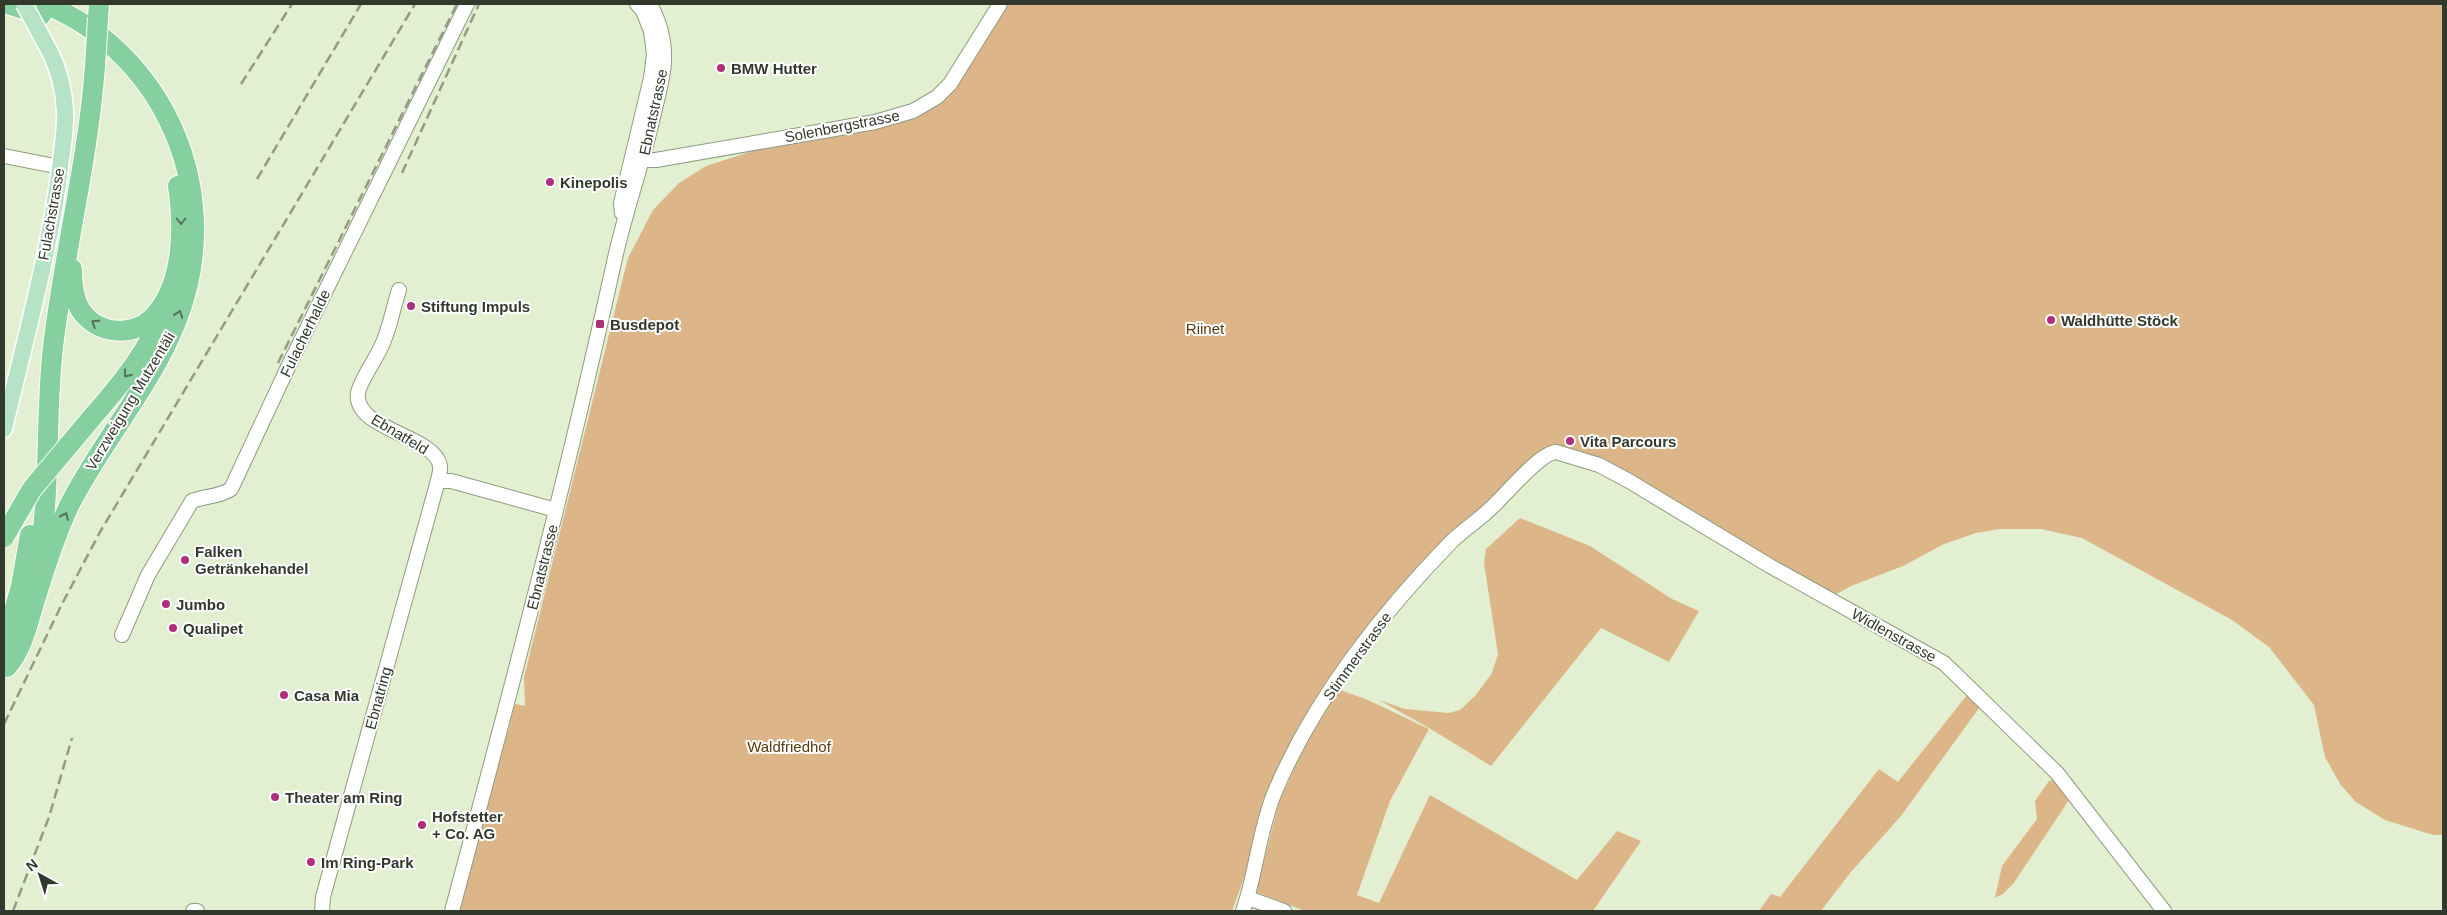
<svg xmlns="http://www.w3.org/2000/svg" width="2447" height="915" viewBox="0 0 2447 915" font-family="Helvetica,sans-serif">
<style>
.green{fill:#dcb688}
.lines{fill:none;stroke-linecap:round;stroke-linejoin:round}
.minor-casing{stroke:#8f9b80;stroke-width:16}
.major-casing{stroke:#fff;stroke-width:19}
.highway-casing{stroke:#fff;stroke-width:22}
.minor{stroke:#fff;stroke-width:14}
.major{stroke:#b6e2c5;stroke-width:16}
.highway{stroke:#86cf9e;stroke-width:20}
.rail{stroke:#919b85;stroke-width:2.5;stroke-dasharray:10 5;stroke-linecap:butt}
.major-bridge-casing{stroke:#fff;stroke-width:19;stroke-linecap:butt}
.highway-bridge-casing{stroke:#fff;stroke-width:22;stroke-linecap:butt}
.major-bridge{stroke:#b6e2c5;stroke-width:16}
.highway-bridge{stroke:#86cf9e;stroke-width:20}
.oneway{stroke:#54745a}
.poi-dot{fill:#b02f7a;stroke:#fff;stroke-width:2}
.labels{text-anchor:middle;dominant-baseline:central;stroke-width:4;stroke-linejoin:round;paint-order:stroke}
.poi-label{font-size:15px;font-weight:bold;fill:#33382c;stroke:#fff;text-anchor:start}
.street-label{font-size:15px;fill:#33382c;stroke:#fff}
.park-label{font-size:15px;fill:#593b0e;stroke:#fff}
</style>
<rect width="100%" height="100%" fill="#e2efd1"/>
<path class="green" d="M1000 4H2443V835H2433L2385 820 2356 802 2340 784 2325 757 2314 705 2269 647 2232 620 2082 538 2041 529H2000L1976 533 1944 544 1903 566 1851 586 1829 598 1629 481 1556 452 1452 541 1332 687 1368 700 1429 729 1390 801 1357 895 1379 903 1430 795 1577 880 1617 831 1641 841 1593 911H1305L1256 892 1279 802 1329 693 1304 732 1249 864 1232 911 459 910 515 704 525 706 524 677 628 258 653 210 679 183 706 166 812 132 875 122 937 97Z
M1520 518 1590 546 1672 599 1699 611 1669 662 1601 628 1491 766 1429 728 1379 700 1405 709 1449 713 1460 710 1475 696 1492 673 1498 654 1484 563 1486 549Z
M1971 690 1980 701 1979 708 1901 816 1850 873 1821 911H1759L1771 894 1780 897 1879 769 1898 782Z
M2058 779 2071 797 2013 884 2003 894 1995 898 2002 866 2037 819 2035 801 2049 781Z"/>
<g class="lines">
<g class="minor-casing">
<path id="minor" d="M4 156 60 167
M632 157 643 160H656L875 122 913 111 937 97 950 84 1000 4
M622 213 621 203 651 78 654 54 651 31 643 11 637 4
M399 290C393 308 390 328 382 345 377 357 359 383 358 393 353 430 435 435 440 466 441 471 438 479 437 484
M122 635 148 575 192 501C205 496 219 497 231 489L289 365 467 4
M1248 898 1284 911
M193 911H197
M322 911 323 897 437 484 441 481H451L556 510
M452 911C510 694 567 477 615 258 626 209 643 162 654 113 658 96 663 79 664 62 665 40 660 23 650 4
M1243 911C1256 874 1259 831 1274 794 1313 700 1380 615 1451 542 1463 530 1479 520 1491 508 1505 496 1539 453 1556 452L1599 465 1629 481 1770 566 1944 663 2057 773 2164 911"/>
</g>
<g class="major-casing">
<path id="major" d="M4 429C24 343 49 256 60 168 62 149 66 130 65 111 64 90 59 70 50 52"/>
</g>
<g class="highway-casing">
<path id="highway" d="M8 4 41 15
M98 18 99 4
M72 269C72 282 73 297 80 309 97 336 136 338 156 314 184 281 184 226 178 186
M94 415C122 383 149 350 164 310
M39 558C51 488 45 417 53 347 64 253 88 161 95 66
M4 646 21 586 30 535
M7 667C24 646 27 625 35 600 45 568 55 536 69 506 101 442 150 388 176 322 226 199 169 55 45 4"/>
</g>
<use href="#minor" class="minor"/>
<use href="#major" class="major"/>
<use href="#highway" class="highway"/>
<path class="rail" d="M241 84 292 4
M402 173 479 4
M257 179 361 4
M278 363 457 4
M4 724 61 606 100 532 415 4
M13 911 49 817 72 738"/>
<g class="major-bridge-casing">
<path id="major-bridge" d="M24 4 50 52"/>
</g>
<g class="highway-bridge-casing">
<path id="highway-bridge" d="M95 66 98 18
M4 537 32 489 94 415"/>
</g>
<use href="#major-bridge" class="major-bridge"/>
<use href="#highway-bridge" class="highway-bridge"/>
</g>
<defs><path id="oneway-chevron" d="M-2-3.5L2.5 0L-2 3.5" fill="none" stroke-width="1.6" stroke-linecap="round" stroke-linejoin="round" transform="scale(1.25)"/></defs>
<g class="oneway">
<use href="#oneway-chevron" transform="translate(181 221) rotate(90)"/>
<use href="#oneway-chevron" transform="translate(179 314) rotate(-70)"/>
<use href="#oneway-chevron" transform="translate(95 323) rotate(-147)"/>
<use href="#oneway-chevron" transform="translate(127 374) rotate(128)"/>
<use href="#oneway-chevron" transform="translate(65 516) rotate(-66)"/>
</g>
<g class="poi-dot">
<circle cx="721" cy="68" r="5"/>
<circle cx="550" cy="182" r="5"/>
<circle cx="411" cy="306" r="5"/>
<circle cx="2051" cy="320" r="5"/>
<rect x="595" y="319" width="10" height="10" rx="2.5"/>
<circle cx="1570" cy="441" r="5"/>
<circle cx="185" cy="560" r="5"/>
<circle cx="166" cy="604" r="5"/>
<circle cx="173" cy="628" r="5"/>
<circle cx="284" cy="695" r="5"/>
<circle cx="275" cy="797" r="5"/>
<circle cx="422" cy="825" r="5"/>
<circle cx="311" cy="862" r="5"/>
</g>
<g class="labels">
<g class="poi-label">
<text x="731" y="68">BMW Hutter</text>
<text x="560" y="182">Kinepolis</text>
<text x="421" y="306">Stiftung Impuls</text>
<text x="2061" y="320">Waldhütte Stöck</text>
<text x="610" y="324">Busdepot</text>
<text x="1580" y="441">Vita Parcours</text>
<text x="195" y="551">Falken<tspan x="195" dy="17">Getränkehandel</tspan></text>
<text x="176" y="604">Jumbo</text>
<text x="183" y="628">Qualipet</text>
<text x="294" y="695">Casa Mia</text>
<text x="285" y="797">Theater am Ring</text>
<text x="432" y="816">Hofstetter<tspan x="432" dy="17">+ Co. AG</tspan></text>
<text x="321" y="862">Im Ring-Park</text>
</g>
<g class="street-label">
<text transform="translate(653 112) rotate(-78)">Ebnatstrasse</text>
<text transform="translate(842 126) rotate(-11)">Solenbergstrasse</text>
<text transform="translate(51 214) rotate(-80)">Fulachstrasse</text>
<text transform="translate(305 333) rotate(-64)">Fulacherhalde</text>
<text transform="translate(130 401) rotate(-59)">Verzweigung Mutzentäli</text>
<text transform="translate(400 434) rotate(31)">Ebnatfeld</text>
<text transform="translate(542 567) rotate(-76)">Ebnatstrasse</text>
<text transform="translate(1894 635) rotate(29)">Widlenstrasse</text>
<text transform="translate(1357 656) rotate(-54)">Stimmerstrasse</text>
<text transform="translate(378 698) rotate(-75)">Ebnatring</text>
</g>
<g class="park-label">
<text x="1205" y="328">Riinet</text>
<text x="789" y="746">Waldfriedhof</text>
</g>
</g>
<rect width="2447" height="915" fill="none" stroke="#33382c" stroke-width="10"/>
<g transform="translate(40 875) rotate(321)" stroke="#ffffff" stroke-width="4" paint-order="stroke">
<path d="M0-4L9 19L0 12L-9 19Z" fill="#33382c"/>
<text y="-8" font-size="14" font-weight="bold" text-anchor="middle" fill="#33382c">N</text>
</g>
</svg>
